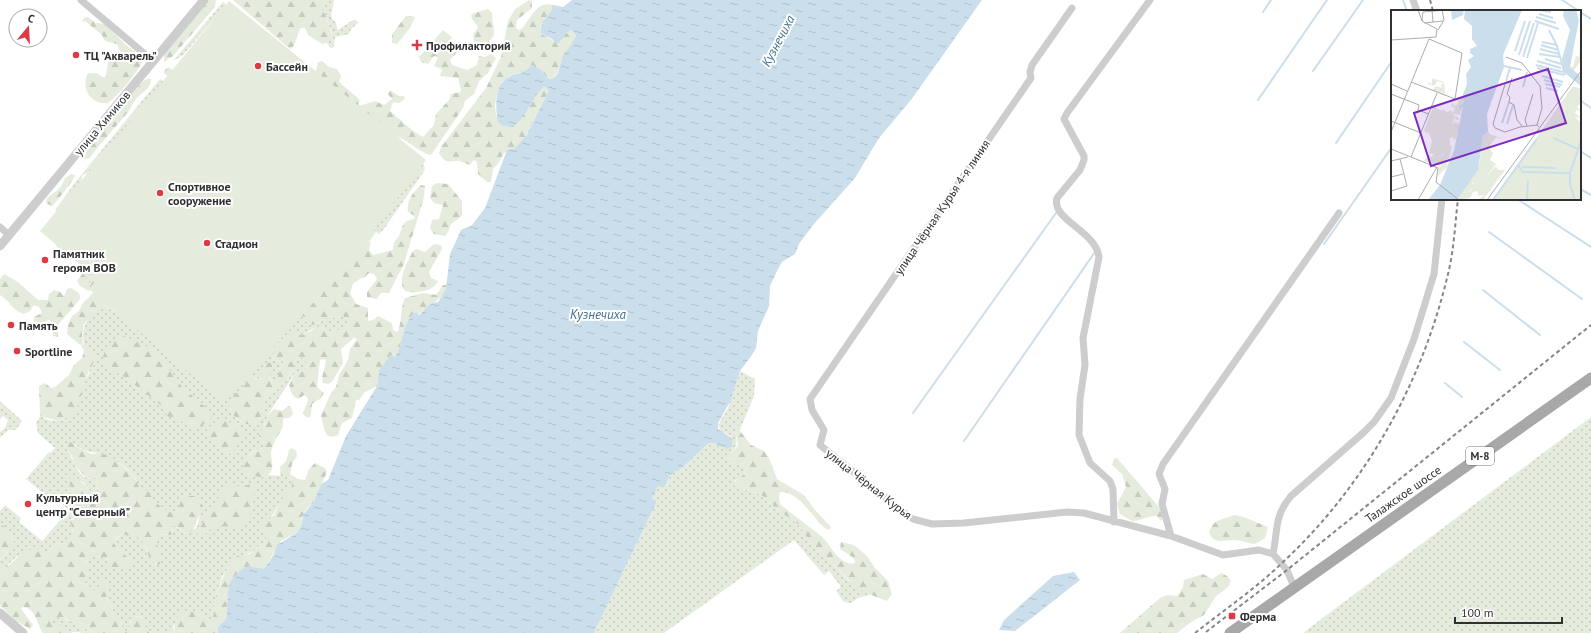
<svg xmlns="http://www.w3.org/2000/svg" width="1591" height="633" viewBox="0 0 1591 633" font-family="'PT Sans',sans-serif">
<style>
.grass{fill:url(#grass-dots)}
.forest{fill:url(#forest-firs)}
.park{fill:#e5ecde}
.water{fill:url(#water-ripples)}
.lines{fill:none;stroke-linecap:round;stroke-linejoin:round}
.stream{stroke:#cbdeeb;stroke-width:2}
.minor{stroke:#cdcdcd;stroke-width:7}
.tertiary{stroke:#cdcdcd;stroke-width:9}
.primary{stroke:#a8a8a8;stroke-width:11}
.rail{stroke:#858585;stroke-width:2;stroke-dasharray:4 3;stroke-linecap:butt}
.poi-dot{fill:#df3944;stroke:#fff;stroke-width:1.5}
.labels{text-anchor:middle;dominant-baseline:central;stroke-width:4;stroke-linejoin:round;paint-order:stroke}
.shield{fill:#fff;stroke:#6e6e6e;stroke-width:1}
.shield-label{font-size:11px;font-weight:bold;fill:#303030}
.poi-label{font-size:12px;font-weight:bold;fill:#303030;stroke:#fff;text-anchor:start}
.street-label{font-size:12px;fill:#303030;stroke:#fff}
.water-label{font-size:13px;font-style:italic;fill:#40708f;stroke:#fff}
.inset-river{fill:none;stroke:#cbdeeb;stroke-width:2}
.inset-road{fill:none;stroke:#acacac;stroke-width:1}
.view{fill:#7b2cbf;fill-opacity:0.15;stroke:#7b2cbf;stroke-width:2}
.inset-edge{fill:none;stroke:#303030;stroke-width:2}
</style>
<defs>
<pattern id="grass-dots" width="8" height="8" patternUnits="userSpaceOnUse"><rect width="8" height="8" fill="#e5ecde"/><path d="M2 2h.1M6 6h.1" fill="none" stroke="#c5cbbf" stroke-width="1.8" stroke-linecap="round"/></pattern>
<pattern id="forest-firs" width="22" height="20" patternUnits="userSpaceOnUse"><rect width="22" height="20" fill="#e5ecde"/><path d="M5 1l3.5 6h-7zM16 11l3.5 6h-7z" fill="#c5cbbf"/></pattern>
<pattern id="water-ripples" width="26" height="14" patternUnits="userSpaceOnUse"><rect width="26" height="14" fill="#cbdeeb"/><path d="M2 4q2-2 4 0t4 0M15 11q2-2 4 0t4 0" fill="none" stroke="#afbfca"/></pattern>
</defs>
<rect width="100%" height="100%" fill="#fff"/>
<path class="grass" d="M327 0H334L331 17 336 23 338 30 353 20H356L358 23 351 29 349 34 335 37 334 46 331 49 327 43 332 33 325 14 321 9Z
M223 2 241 17 175 82 163 72 168 67 172 70 195 58 214 19 183 55 173 61Z
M160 79 170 87 95 175 86 173 82 176 72 224 55 210 77 180Z
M359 103V105L423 161 425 170 384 229 379 234 377 232 375 233C370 240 367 248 356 250L303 317 305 321 313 325 320 322 329 316 337 318 342 315 350 319V321L344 332 334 329 331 334 321 327 312 329 304 335 298 334 282 341 272 358 273 361 282 360 285 362 279 369V378L277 383 273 384 269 376 273 365 265 364 260 379 254 378 246 381C245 394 219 399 235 417 239 422 246 425 252 424L261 418 266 399 289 377 296 361 302 357 307 363 306 370 295 373 269 413 259 437 264 445 263 447 249 455 243 466 247 474 261 477 269 475 287 476 291 480 292 486 271 517 266 540 252 552 235 559 223 575 216 595 213 618 208 620C194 611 193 613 177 619L173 627 174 633H151L146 628 144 618 135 616 130 621V628L126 632 122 629V623L114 616 111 606 106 599 108 584 96 593 85 584 87 557 94 551 107 557 110 567 124 569 133 562 117 548 114 540 123 534 131 537 136 536C148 542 145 557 158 565L161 563C162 553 154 546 157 535L159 534 169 535 172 532 173 526H176L186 534C203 532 200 509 197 497L191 496 178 511C158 515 154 496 139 487 137 484 137 479 134 476 128 470 120 462 112 458 100 450 86 456 75 444L67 450C74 459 75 473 87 478 90 479 93 477 96 478L99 496 93 495 82 481H68L74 492 73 502 79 516 71 519C72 526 76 540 66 543 63 544 59 543 56 544L48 552C36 551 26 550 15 558 10 562 7 568 0 569V560C15 549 18 533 0 524V511L5 505 21 518 19 522 42 541 69 510 51 494 48 497 26 479 49 452 50 453 55 448 38 433 36 423 40 416C67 432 78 406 84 385 85 380 89 375 90 370 91 364 87 354 85 348L84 352 82 346 84 344C80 324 89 318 101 304L119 314 98 274 92 279 89 286 85 283 87 271Z
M740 371 755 379 754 396 741 427 737 426C733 436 742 445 730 453L731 463 744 466 746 469 742 477 734 481 744 490 748 489 763 496 778 510 792 519 804 531 818 553 831 562 848 580 868 594H872L858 598 851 603 844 602 836 591 841 587 829 571 824 575 794 540 664 633H594L657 501 652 498 658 485 664 488 670 475 683 467 709 443H714L725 448 732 437 720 430 718 425 728 408Z
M0 401 22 421 16 430H8L0 438V432L5 428 8 420 3 416 0 419Z
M1591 417V633H1303L1316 623Z
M51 615C60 615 68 620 75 625 80 629 88 627 92 633 78 633 61 633 51 621Z"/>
<path class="forest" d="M209 0H216L215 7 173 56 164 62V55Z
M233 0H327L321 9 325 14 332 35 327 43 322 44 308 35 305 28H301L299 31 294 46 290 49Z
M529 0 532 1V8L517 20 516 27 517 29 520 30C531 21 535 0 553 5L551 11 543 21 540 33 559 44 565 34 571 30 576 35C574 42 557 76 552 79L545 76 544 73 532 65 522 72 510 75 502 82 497 94 495 105 496 116 507 127C524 126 530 98 544 87L549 90 524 139 514 149 504 153 498 164 493 169 491 182H487L478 174 477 162 474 160 470 165C466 164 463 162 460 161 451 159 447 167 439 153L441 147 486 88 501 57 508 21 515 9Z
M488 9 492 13C493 35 500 34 481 48 475 46 472 39 474 33L478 27 472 19 471 15 474 13Z
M406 16 415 17 410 28 397 44 392 43V34Z
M88 17 96 23 105 24 127 46 144 57C141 69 118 96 108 103 91 105 80 89 88 73H97L102 77H106L108 62 118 59 121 53 117 44 105 41 102 35 85 21 82 22 84 18Z
M443 30 454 39 451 38 450 43 455 44C462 52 454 54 450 60L452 65 467 70 477 65 479 56 485 57 491 54 496 58 488 73 479 81 474 94 465 101 463 108 431 155C419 153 405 137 396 137L359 106 375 101 384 105 392 99 388 94 390 90 399 96H404L405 99 399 103 393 102 390 111 413 131 423 137 434 125 436 114 449 100 451 94 460 92 461 90 458 78 440 76 442 69 434 66 438 57 434 56 428 64 421 62 418 55 420 56Z
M322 61 329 67 337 69 341 76 339 82 358 98 360 101 357 106 315 75 318 62Z
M147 79H151C151 89 142 92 136 99 133 103 131 108 128 112 115 128 101 142 90 158L84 159 87 150 100 137 105 125 143 81Z
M71 174 75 175C75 179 55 204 52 206L46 203 47 198C53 193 64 187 64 179Z
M437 183 448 184 462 201V216L451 224 448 232 445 236 434 234 430 228 432 220 439 219 443 205 434 203 430 198 432 186Z
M421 185 425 186 424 197 404 264 389 293H381L377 299 367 297V292L377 279 374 274 369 273 364 278H361L353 284 350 293 356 304 368 308V321L373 320 378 316 392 323 393 330 397 332C402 327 400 307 405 298L423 293 436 295 443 285H448C443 301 429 304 418 315L416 312C400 322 405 344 394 358L391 355 379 370 377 386 365 392 359 400H356L352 418 342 423 338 435 331 437 327 435 324 429 321 415 331 393 336 387 339 375 348 360 350 349 357 339 354 338 341 349 343 363 332 382 328 384 323 383 322 378 326 361 324 359 320 360 317 387 324 393 320 399 312 404 311 415 309 418 305 416 303 413 308 401 307 397 304 395 299 399C292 397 291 392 289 385L295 373 306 370 307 363 302 357 296 361 289 377 266 399C263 410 264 421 250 425 238 423 224 410 233 397 235 393 241 390 244 386 246 383 246 381 248 378L251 376 256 379H260L265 364 271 362 273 365 269 378 273 384 278 382 279 369 285 362 282 360 273 361 272 358C275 350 285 332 295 333 298 333 300 335 304 335L319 326 331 334 334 329 344 332 350 321 342 315 337 318 329 316 320 322 313 325 305 321 302 314 356 250 362 248 371 241 369 250 373 255 393 250 394 242 399 236 403 225 407 221 414 219 415 216 408 212C406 202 413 192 421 185Z
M56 220 92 247 90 250 84 249 79 254 82 262 95 266 87 271V276L85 283 89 285 92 278 97 275V267L103 266 100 259 102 257C107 259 109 262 112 265 128 278 121 275 114 287 111 291 110 295 108 299L114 304 123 307 124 312 119 314 104 305H100L84 324 82 333 83 346 79 344 67 334 68 324 72 316 79 311 83 303 95 291 99 284 106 278 108 271H106L89 291 80 286 77 281 83 273 76 257 65 253 56 246 57 244 63 246 68 241H72L75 243V246L80 249 79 243 63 232 55 223Z
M434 244 441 245 442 249 429 272 431 278 438 281C433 292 414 294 405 291 396 281 408 261 413 251L416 249 425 252Z
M4 274 18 282 38 300H48L49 294 54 290 60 292 64 296 67 289 71 288 79 293 80 299 58 325V337L53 336 52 324 49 320 41 324 34 322V317L42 313 39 307 34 305 29 312 23 314C11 309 10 301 0 295V279Z
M124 336 150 348 168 366 174 378 182 387 210 411 212 415 209 421 198 428 188 427 180 420 167 416 162 406 126 378 112 370 105 362 103 356C106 346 114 339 124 336Z
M85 348 95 351V359L88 373 77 408 72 415 58 421 40 416 39 386 45 383 51 388 55 387 69 375 74 365 82 358Z
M288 406 291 407 293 414 289 418H284L283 420V427C279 434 272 444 271 453 271 463 277 470 264 478L247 474C233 457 256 454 263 447L264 445 259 437 269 414 274 409 282 411Z
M221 419C230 422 240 425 243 434L236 448 231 454 223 453 207 434 208 428Z
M737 426 741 427 740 431 751 445 764 451 769 458 777 479 804 495 815 510 831 527 829 530 825 528C813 518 798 490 780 492L779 496 780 504C793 515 807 525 820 535 832 545 834 560 852 564L856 562 851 556 840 549 841 542 854 545 867 556 875 568 888 581 892 594 887 601 864 592 854 585 831 562 818 553 799 525 778 510 763 496 748 489 739 490 733 485C736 478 744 478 746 469L744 466C737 464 729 465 728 456L736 448 738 444 735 429Z
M69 441 82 450 92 454 101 453 112 457 134 476 139 487C142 489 146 489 148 491 157 503 162 514 178 511L181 499C188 495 196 494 202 501V507L193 532 186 534 178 527 173 526 171 535 159 534 157 535C154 545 163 553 161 563L158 565 149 557 147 549 139 537H131L123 534 116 538 114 543 117 548 133 562V565C125 570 119 571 110 567L107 557 102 558 94 551 87 557 86 566 88 571 85 584 93 588 96 593 101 580 108 584 106 599 111 606 114 616 121 620 122 629 126 632 130 628 131 619 135 616 146 619V628L151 633H92L88 629 78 628 67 619 51 616 53 623 73 633H43C37 624 36 609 23 607L21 609 33 625 30 629 15 620 0 605V569C16 567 20 541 48 552L56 544 65 543 71 538 73 530 70 521 79 516 73 502 74 492 68 481 72 475C83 479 90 496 99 496L96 478H87L74 465 72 456 66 448Z
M292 448 296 451 297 456 292 464 290 474 298 479 305 480 309 469 315 463 325 468 327 472 313 503 307 508 302 517V523L298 532 281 541 264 569H243C223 587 229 596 226 619L218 627V633H174L175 622 183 610 198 613 208 620 213 618 216 595 225 573 237 556 250 554 266 540V535L260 531 261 525 274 515 283 497 292 486 291 480 287 476H281L280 467 286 461 289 450Z
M1117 458 1159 507 1163 518 1161 521 1157 516C1149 515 1141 521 1132 521L1120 514 1117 504 1126 487 1122 474 1112 465 1114 459Z
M253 482 257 484 258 488 252 498V511L244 525 234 529C221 524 214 524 205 535H198C197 529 223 488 230 485 234 484 237 487 242 487 247 487 249 483 253 482Z
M1234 515 1244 517 1268 527 1265 538 1255 544C1247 543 1240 540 1233 540 1223 540 1213 545 1209 532 1214 518 1223 520 1234 515Z
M0 524 8 528 14 542 10 550 0 560Z
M1221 573 1227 576 1231 581 1228 587 1216 596 1204 615 1191 622 1177 633H1120L1160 598 1168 595 1177 596 1183 587 1184 580 1203 574 1212 579Z"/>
<path class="park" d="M229 1 426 160 351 261 224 402 89 289 97 279 40 231Z"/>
<path class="water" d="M572 0H982L911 100 879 138 855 178 813 225 799 244 795 254 782 262 778 269 770 286 769 306 758 331 756 348 752 355 740 371 731 400 718 423V429L733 439 732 447 727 449 714 443H709L683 467 670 475 664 488 658 486 652 498 657 501 594 633H218V627L226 619C230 596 221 580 248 566L264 569 274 554 277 545 298 532 302 523 303 515 314 501 321 484 328 480 346 436 377 386 379 370 391 355 394 358C405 344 400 322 416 312L419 315 430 304 438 302 446 289 450 254 461 230 472 225 485 208 507 150 514 149 526 136 549 90 544 87C529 98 520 141 498 122 495 107 494 84 510 76 513 74 518 74 522 72 525 71 529 67 532 65L541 70 548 78 552 79C561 73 559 65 563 57 567 49 573 44 576 35L571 30 565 34 559 44 556 43 552 39 540 33 543 21 551 11 553 5 563 7Z
M1074 572 1080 580 1015 631 999 630 1004 620 1053 576Z"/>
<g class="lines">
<path class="stream" d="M1403 0 1407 11
M1562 0 1579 11
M1263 12 1271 0
M1580 12 1591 19
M1313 71 1363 0
M1258 100 1327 0
M1580 100 1591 108
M1336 143 1392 61
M1580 151 1591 158
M1580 189 1591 195
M1517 199 1591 247
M1489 232 1582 299
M1324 244 1392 147
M1483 290 1540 335
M1464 342 1500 370
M1445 383 1462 397
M913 413 1056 213
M964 441 1095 252"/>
<path class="minor" d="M81 0 153 61
M1413 0 1417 11
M1072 8 1032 65 1030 72 1031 78 810 399 812 410 824 430 820 445 901 510 913 519 932 524 964 523 1067 512 1084 513 1171 536 1223 555 1259 550 1273 554 1287 570 1294 587
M0 227 9 235
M1114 522 1113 489 1110 481 1090 463 1079 435 1080 399 1085 365 1083 338 1099 257C1096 231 1051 220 1057 198L1080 170 1084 160V156L1064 119 1067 113 1150 0
M1171 536 1162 504 1165 489 1159 474 1163 464 1339 213
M1273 554C1278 530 1274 516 1291 496L1363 433 1374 422 1391 398 1414 339 1434 274 1442 199"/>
<path class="tertiary" d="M0 246 204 0
M0 613 23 633"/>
<path class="primary" d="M1230 633 1591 378"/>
<path class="rail" d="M1430 0 1433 11
M1206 632 1287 570 1591 325
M1195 633C1224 610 1255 589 1282 563 1365 486 1422 384 1448 274 1454 250 1455 224 1458 199"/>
</g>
<g class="poi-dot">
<path d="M415 39h4v4h4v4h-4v4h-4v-4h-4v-4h4z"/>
<circle cx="76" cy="55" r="4"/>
<circle cx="258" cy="66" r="4"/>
<circle cx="160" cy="193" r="4"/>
<circle cx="207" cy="243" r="4"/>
<circle cx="45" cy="260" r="4"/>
<circle cx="11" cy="325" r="4"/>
<circle cx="17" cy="351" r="4"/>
<circle cx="28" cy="504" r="4"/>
<rect x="1228" y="612" width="8" height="8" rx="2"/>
</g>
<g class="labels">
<rect class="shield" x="1466" y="447" width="28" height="18" rx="3"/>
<g class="shield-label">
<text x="1480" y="456">М-8</text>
</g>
<g class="poi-label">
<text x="426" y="45">Профилакторий</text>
<text x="84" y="55">ТЦ "Акварель"</text>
<text x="266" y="66">Бассейн</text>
<text x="168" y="186">Спортивное<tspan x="168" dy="14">сооружение</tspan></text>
<text x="215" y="243">Стадион</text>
<text x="53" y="253">Памятник<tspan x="53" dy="14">героям ВОВ</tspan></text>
<text x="19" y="325">Память</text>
<text x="25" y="351">Sportline</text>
<text x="36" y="497">Культурный<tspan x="36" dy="14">центр "Северный"</tspan></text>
<text x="1240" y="616">Ферма</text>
</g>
<g class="street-label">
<text transform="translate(102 123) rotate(-50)">улица Химиков</text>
<text transform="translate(942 207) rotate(-56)">улица Чёрная Курья 4-я линия</text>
<text transform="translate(869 484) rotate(38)">улица Чёрная Курья</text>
<text transform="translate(1403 494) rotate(-35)">Талажское шоссе</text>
</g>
<g class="water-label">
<text transform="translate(778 41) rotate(-62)">Кузнечиха</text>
<text x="598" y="314">Кузнечиха</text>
</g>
</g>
<g transform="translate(1391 10)">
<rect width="190" height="190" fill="#fff"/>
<path d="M182 76 190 79V93L186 97 190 101 185 100 184 103 190 108 184 107 190 113 189 190H101ZM57 102 64 106 58 122 61 120V122L56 126 59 125 57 135 61 136 60 141 58 149H55L57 156 47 166 48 155 44 153 48 154 49 157 51 154 52 156 55 155 46 148 50 147 48 145 52 146 53 140 51 142 41 138 45 142 42 141 44 146 39 151 38 147H37L36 149 37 145 41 147 43 144 38 143 41 131 38 123ZM96 114 98 124 113 129 105 127 97 138 102 143 99 150 105 154 93 170 105 156 107 160H114L99 179 81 172 83 176 79 181 69 187 79 190H69L67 188 88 156 92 126 97 120Z" fill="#e5ecde"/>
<path d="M189 37 190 51 182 61 179 55 182 57 185 46 188 47ZM41 68 53 72 54 83H52L60 86 51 84 50 80V83L41 80 45 76 51 78 50 75 53 73 46 71 43 76 37 74 36 72 41 74ZM68 88 73 90 72 95 68 96 70 99 72 96 69 105 52 102V99L56 102 60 100 62 103 64 98 60 96 61 93 64 96 67 94ZM66 106 68 109 66 111 64 108V113L67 112 69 116 64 130 61 127 57 129 59 130V136H56L57 131 55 135 42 130 45 128 54 132 59 115 63 113 64 107ZM58 137V141L51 144 52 146 48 145 49 148H46L55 154 53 156 32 151 37 147 39 151 44 147 41 138 54 141ZM117 156 92 190H87L93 185 87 186V181L82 182 79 188 69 189 72 183 80 181 83 172 99 179Z" fill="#e5ecde"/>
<path d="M42 97 63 105 53 131 33 121Z" fill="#e5ecde"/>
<path d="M60 0H73L72 5 61 10ZM74 0H131L112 45 113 57 96 104 97 121 92 126 87 160 66 190H37L49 175 63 140 72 96 69 100 68 96 72 94 73 90H70L76 74 75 64 80 57 77 50 83 46 79 43V39L86 36 81 29V16L73 9ZM173 0H185L188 10 179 57 190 67V76L175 64 172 58 171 49 179 20 172 6Z" fill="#cbdeeb"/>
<path class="inset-river" d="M148 0 160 2M148 4 162 8M145 7 165 13M144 11 168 19M158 20 166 36 174 65M151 32 166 35M150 35 167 40M149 39 168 44M124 41 134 11M148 44 169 47M128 45 139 11M132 47 143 13M136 48 147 13M154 49 170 54M146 51 170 58M145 55 172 62M113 56 131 60M146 58 173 65M151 66 172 72M153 70 171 75M115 71 119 58M154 74 169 77M132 77 136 62M155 78 167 81M111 113 118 92M116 114 122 95M162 128 187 139M128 156 132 162 178 163M131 157 165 158M102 190 146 129M136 190 137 170M184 190 179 175V163L190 131"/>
<path class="inset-road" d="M41 0 42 12M31 11 32 2 55 0M33 13 52 11M47 20 53 10 51 0M0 30 45 27 46 19 31 11 27 0M115 47 131 53 149 76 151 98 146 115M121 68 116 84 119 87 118 92 123 95 126 110 131 116M20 72 64 89 71 43 38 29M0 74 16 81M114 74 102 114 104 118 114 122 129 117 146 115 148 117M46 83 20 147 47 158 45 172 68 190M0 84 28 95 27 100 38 104M0 111 30 123M136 116 134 110 142 84M0 122 38 29M0 139 20 147M0 151 17 147M0 167 12 164M0 181 16 176 9 149M27 190 46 157M96 190 190 61"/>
<path class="view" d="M157 59 175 113 40 156 23 103Z"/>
<rect width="190" height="190" class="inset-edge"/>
</g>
<g transform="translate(28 28) rotate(18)"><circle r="19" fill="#ffffff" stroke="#acacac"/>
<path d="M0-3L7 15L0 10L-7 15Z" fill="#df3944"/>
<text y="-6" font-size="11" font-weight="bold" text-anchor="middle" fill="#303030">С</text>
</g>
<path d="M1455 617v6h107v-6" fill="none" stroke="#303030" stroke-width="2"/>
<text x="1461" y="617" font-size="12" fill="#303030" stroke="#ffffff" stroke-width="3" paint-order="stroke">100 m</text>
</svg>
